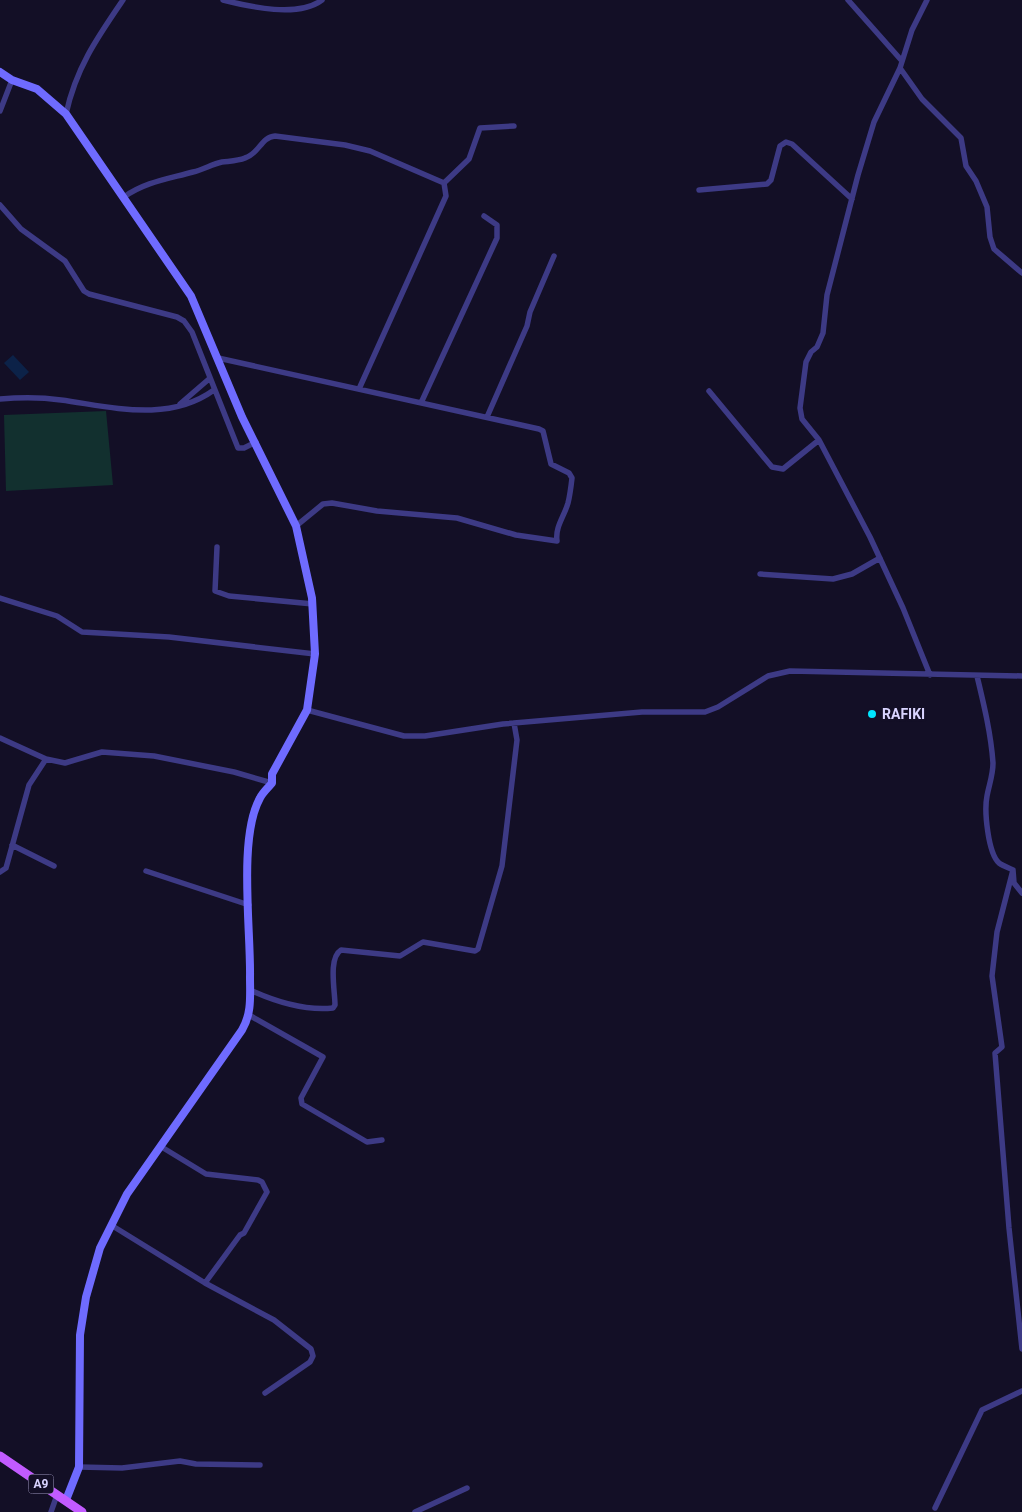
<svg xmlns="http://www.w3.org/2000/svg" width="1022" height="1512" viewBox="0 0 1022 1512" font-family="Roboto,sans-serif">
<style>
.green{fill:#12302f}
.water{fill:#0c2248}
.lines{fill:none;stroke-linecap:round;stroke-linejoin:round}
.street{stroke:#3d3a85;stroke-width:5.5}
.secondary{stroke:#6f6bff;stroke-width:8}
.primary{stroke:#c25bff;stroke-width:9}
.poi-dot{fill:#00e5ff;stroke:#130f26;stroke-width:2}
.labels{text-anchor:middle;dominant-baseline:central;stroke-width:5;stroke-linejoin:round;paint-order:stroke}
.shield{fill:#130f26;stroke:#9e99be;stroke-width:1}
.shield-label{font-size:12px;font-weight:bold;fill:#d9d4ff}
.poi-label{font-size:14px;font-weight:bold;fill:#d9d4ff;stroke:#130f26;text-anchor:start}
</style>
<rect width="100%" height="100%" fill="#130f26"/>
<path class="green" d="M106 411 113 485 6 491 4 415Z"/>
<path class="water" d="M13 355 29 372 20 380 4 363Z"/>
<g class="lines">
<path class="street" d="M223 0C251 7 298 18 322 0
M848 0 902 61
M927 0 912 30 900 68 874 122 858 175 827 295 823 333 817 347 811 352 806 362 800 408 802 419 819 440 870 537 903 608 930 675
M900 68 922 99 961 138 966 166 976 181 987 207 990 237 994 249 1022 273
M0 111 12 80
M66 114C76 68 97 38 123 0
M444 183 469 159 480 128 514 126
M699 190 767 184 771 180 780 146 786 142 792 144 852 199
M124 197C145 182 168 179 193 172 203 170 212 164 222 162 230 161 238 161 245 158 259 154 261 137 275 136L345 145 370 151 444 183 446 196 359 389
M0 205 21 229 65 261 84 291 89 294 177 317 184 321 192 332 238 448H244L256 442
M218 358 539 429 543 431 551 464 569 473 572 478C571 487 570 495 568 503 564 517 555 527 557 541L516 535 457 518 377 511 332 503 323 504 296 526
M709 391 772 467 783 469 819 440
M0 399C21 397 41 397 61 400 113 407 168 423 214 390
M421 403 497 238V225L484 216
M180 404 209 379
M487 417 527 326 530 312 554 256
M217 547 215 591 229 596 313 604
M760 574 833 579 852 574 880 558
M0 598 57 616 82 632 169 637 315 654
M977 676C984 705 991 734 993 763 993 775 989 785 987 796 984 811 988 853 999 863 1003 866 1009 868 1013 870L1014 883 1022 893
M307 710 404 736H425L503 724 642 712H705L718 707 768 676 790 671 1022 676
M0 738 46 759 65 763 102 752 154 756 234 772 272 783
M12 845 54 866
M1013 870 997 932 992 976 1002 1047 995 1053 1009 1228 1022 1349
M146 871 249 905
M0 872 6 868 29 785 46 759
M250 990C276 1002 304 1011 333 1008L335 1005C335 991 328 958 341 950L400 956 423 942 475 951 478 949 502 866 517 740 514 723
M249 1015 323 1057 301 1098 302 1104 367 1142 382 1140
M160 1146 206 1174 258 1180 262 1182 267 1192 244 1233 240 1235 205 1283
M111 1225 205 1283 274 1320 311 1349 313 1356 310 1362 265 1393
M79 1467 122 1468 180 1461 196 1464 260 1465
M935 1508 982 1410 1022 1391
M51 1512 57 1495
M415 1512 467 1488"/>
<path class="secondary" d="M0 72 12 80 37 89 66 114 191 296 242 417 296 526 312 598 315 654 307 710 272 774V783C268 788 263 792 260 798 238 837 251 931 250 977 250 996 252 1013 242 1030L127 1194 100 1248 86 1297 80 1335 79 1467 66 1500"/>
<path class="primary" d="M0 1456 82 1512"/>
</g>
<circle class="poi-dot" cx="872" cy="714" r="5"/>
<g class="labels">
<rect class="shield" x="28.5" y="1474.5" width="25" height="19" rx="4"/>
<g class="shield-label">
<text x="41" y="1484">A9</text>
</g>
<g class="poi-label">
<text x="882" y="714">RAFIKI</text>
</g>
</g>
</svg>
